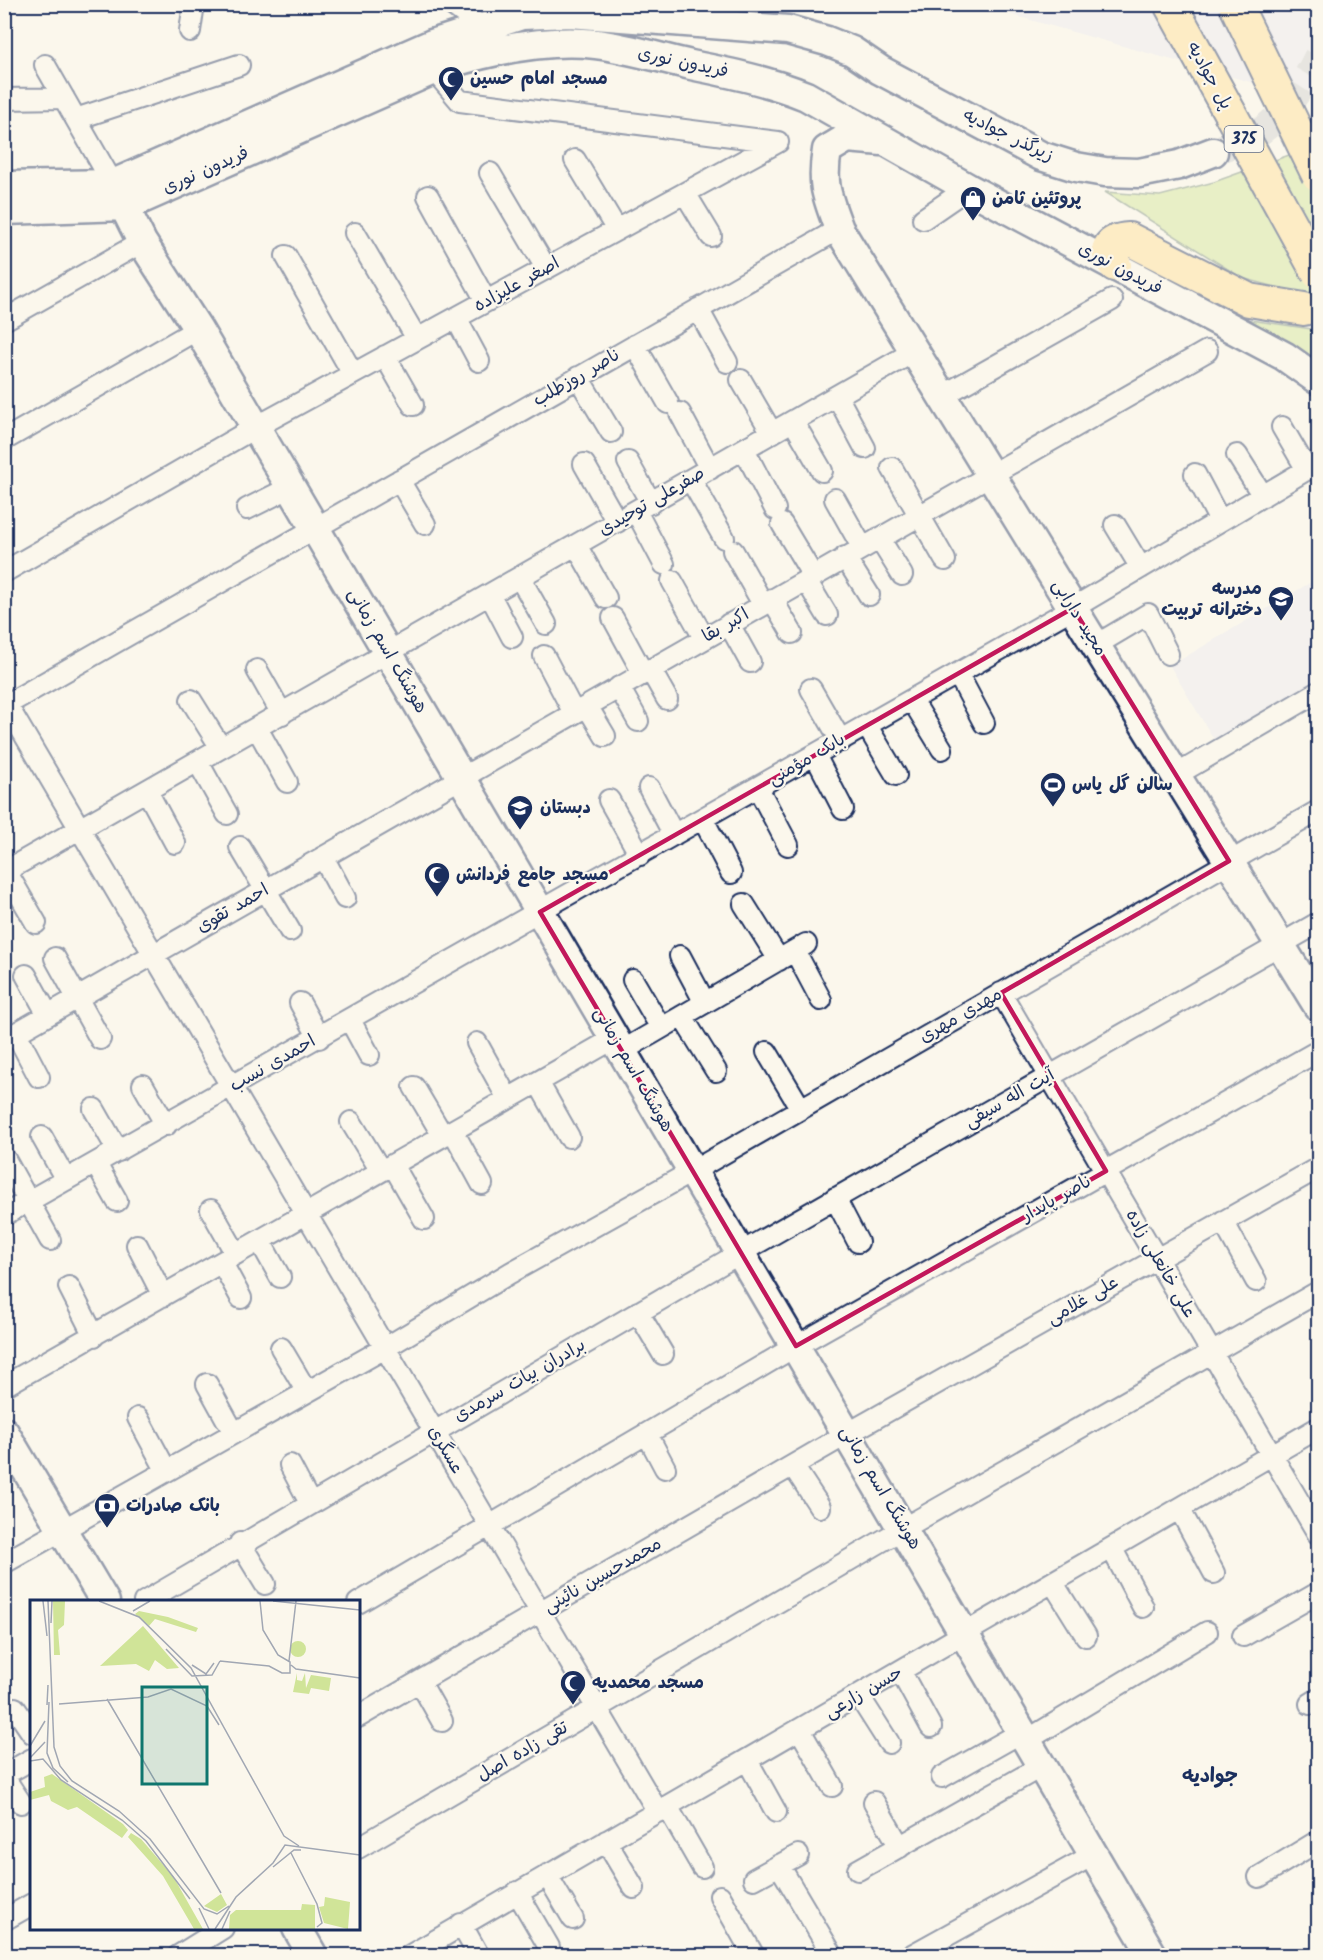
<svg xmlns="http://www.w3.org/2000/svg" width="1323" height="1960" viewBox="0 0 1323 1960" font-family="Kalam,'Playpen Sans Arabic',sans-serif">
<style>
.built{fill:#eae8ef}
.green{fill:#d0e498;stroke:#768a7b;stroke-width:1.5}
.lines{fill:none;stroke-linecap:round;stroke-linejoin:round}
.secondary-tunnel{stroke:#cecfd0;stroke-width:28;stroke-dasharray:28 14;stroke-linecap:butt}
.street-casing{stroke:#1b2f5e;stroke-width:24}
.secondary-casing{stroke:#1b2f5e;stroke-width:33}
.primary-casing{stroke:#1b2f5e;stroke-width:36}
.street{stroke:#fbf7ec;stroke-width:20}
.secondary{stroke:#fbf7ec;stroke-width:28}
.primary{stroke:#fedd96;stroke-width:32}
.rail-casing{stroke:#1b2f5e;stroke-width:7}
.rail{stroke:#fbf7ec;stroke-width:4.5;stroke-dasharray:14;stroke-linecap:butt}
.primary-bridge-casing{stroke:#1b2f5e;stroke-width:36;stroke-linecap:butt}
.primary-bridge{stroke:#fedd96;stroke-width:32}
.marked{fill:none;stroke:#c2185b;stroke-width:4.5;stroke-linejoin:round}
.labels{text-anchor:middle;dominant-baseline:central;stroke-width:4.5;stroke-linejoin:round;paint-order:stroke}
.shield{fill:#fbf7ec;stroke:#5e6b89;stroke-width:1.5}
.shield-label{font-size:16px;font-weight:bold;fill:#1b2f5e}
.street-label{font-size:18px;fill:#1b2f5e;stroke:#fbf7ec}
.poi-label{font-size:18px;font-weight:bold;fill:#1b2f5e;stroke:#fbf7ec;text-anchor:start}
.neighbourhood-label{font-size:20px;font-weight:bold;fill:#1b2f5e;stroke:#fbf7ec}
.inset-road{fill:none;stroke:#a1a7b3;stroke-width:1.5}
.view{fill:#0f766e;fill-opacity:0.15;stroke:#0f766e;stroke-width:3}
.inset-edge{fill:none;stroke:#1b2f5e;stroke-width:3}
</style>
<rect width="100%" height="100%" fill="#fbf7ec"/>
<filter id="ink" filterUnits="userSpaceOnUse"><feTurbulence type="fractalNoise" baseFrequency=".0167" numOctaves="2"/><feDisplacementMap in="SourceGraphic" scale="12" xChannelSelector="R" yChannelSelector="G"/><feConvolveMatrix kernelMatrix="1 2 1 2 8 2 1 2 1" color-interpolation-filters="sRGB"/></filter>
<g filter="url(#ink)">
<path class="built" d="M977 5H1318V101Z
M1318 578V683L1216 743 1170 666Z"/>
<path class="green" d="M1317 145 1318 292 1299 293 1242 278 1105 192 1160 196 1214 182Z
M1237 318 1318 330V364Z"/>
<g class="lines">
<path class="secondary-tunnel" d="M1213 152C1228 145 1247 140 1261 131 1286 113 1305 83 1318 56"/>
<g class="street-casing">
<path id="street" d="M451 4 482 27
M190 31 194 4
M45 65 113 184
M433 69 460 101 778 142
M4 99 64 98
M76 119 239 65
M575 160 617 230
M490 173 546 268
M685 193 711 236
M428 196 486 301
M923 219 968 188
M355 233 417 339
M286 256 353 374
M698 309 727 362
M456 318 479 361
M4 320 142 242
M635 345 668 403
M385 356 413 405
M578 377 611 432
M741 380 772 433
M837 396 865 448
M942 396 1112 300
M680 413 710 469
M793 421 822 471
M1282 427 1307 470
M4 440 198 329
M744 449 775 509
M1237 455 1263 496
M628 462 651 503
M584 464 617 522
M892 468 945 560
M1195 474 1220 521
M399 480 425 524
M691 480 724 538
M835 499 862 547
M247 509 291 487
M636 511 664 564
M782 524 813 576
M1115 525 1141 568
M879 538 902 575
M576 545 606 598
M733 551 763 604
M845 557 869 595
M4 572 256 427 778 142
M520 578 546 624
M806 580 827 615
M672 581 704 638
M490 595 512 637
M772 599 792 633
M613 618 643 673
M729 624 750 662
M1096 645 1148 614 1168 654
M544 656 574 713
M650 669 667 699
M257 670 282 714
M958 674 984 723
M619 687 638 721
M811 689 841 741
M4 700 658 1812
M191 700 221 748
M912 700 942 749
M4 706 839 229
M587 706 605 736
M867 726 896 775
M257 728 287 782
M815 755 843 809
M198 762 227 814
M1176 775 1318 692
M649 788 674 835
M758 788 788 845
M147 791 175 843
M609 800 640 855
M703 819 731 873
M240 847 290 931
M323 857 345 898
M6 871 36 923
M4 872 915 351
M744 904 779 960
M795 951 821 1000
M680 956 705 1003
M55 958 100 1039
M26 975 48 1015
M633 980 661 1028
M1001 993 1318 1534
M300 1003 319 1038
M682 1016 716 1071
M350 1020 369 1055
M16 1033 39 1077
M4 1040 1207 351
M477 1043 508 1099
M622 1051 806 944
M767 1052 801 1109
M538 1082 569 1137
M143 1085 166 1125
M414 1087 443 1136
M94 1109 118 1151
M351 1122 381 1171
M453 1131 482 1184
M42 1137 66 1180
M5 1159 50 1240
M96 1164 117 1201
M393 1165 424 1219
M835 1198 858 1242
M211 1210 236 1254
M4 1215 1073 608 1318 463
M1223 1221 1256 1281
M260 1241 280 1277
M137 1245 163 1296
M222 1263 241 1298
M69 1287 94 1336
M638 1312 663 1354
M281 1348 307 1392
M207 1384 234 1433
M4 1386 615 1038
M138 1418 166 1470
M647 1434 665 1468
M290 1465 310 1503
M793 1466 820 1507
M1180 1510 1214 1573
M240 1543 265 1584
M1112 1549 1143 1607
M4 1563 385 1348 510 1273 693 1171 1318 811
M1053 1583 1086 1636
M144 1602 740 1253 1318 923
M358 1603 796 1346 1318 1051
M1243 1636 1318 1593
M901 1672 931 1727
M420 1682 442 1721
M859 1696 889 1743
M1310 1704 1318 1699
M15 1708 32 1733
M358 1717 847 1434 1318 1168
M800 1730 832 1786
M1027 1740 1207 1632
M747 1760 776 1812
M4 1775 32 1759
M4 1777 21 1803
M942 1777 1022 1732
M874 1802 900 1847
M667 1806 702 1867
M606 1841 634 1888
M358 1848 904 1528 1318 1292
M779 1865 833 1956
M858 1870 1042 1766
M547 1875 573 1919
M1259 1877 1318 1841
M754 1879 798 1855
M517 1892 549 1947
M720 1896 754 1956
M4 1920 32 1904
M461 1924 479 1956
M178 1956 223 1928
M409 1956 1318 1428
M910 1956 1093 1855"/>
</g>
<g class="secondary-casing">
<path id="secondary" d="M882 141 847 138 827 150C821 185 827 196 839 229L1318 1006
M113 184 142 242 198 329 1153 1956
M4 186 113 184 432 44 522 15 570 13 788 30 827 41 852 51 880 70 1041 156 1076 167 1105 172 1139 173 1179 165 1213 152
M4 210 126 206 447 64C493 50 547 38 596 44 628 48 660 58 691 65 730 73 769 81 806 96L968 188 1284 356 1318 380
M4 1432 105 1602
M297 1928 313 1956"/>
</g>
<g class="primary-casing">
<path id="primary" d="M1115 265C1101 248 1111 240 1129 239L1249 300 1304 309"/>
</g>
<use href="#street" class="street"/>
<use href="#secondary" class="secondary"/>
<use href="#primary" class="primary"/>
<g class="rail-casing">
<path id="rail" d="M1183 4 1187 6"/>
</g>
<use href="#rail" class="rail"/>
<g class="primary-bridge-casing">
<path id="primary-bridge" d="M1170 4 1318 273
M1235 4 1318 175"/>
</g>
<use href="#primary-bridge" class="primary-bridge"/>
</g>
</g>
<path d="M0 0H1323V1960H0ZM1073 608 1229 861 1001 993 1106 1171 796 1346 540 912Z" fill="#fbf7ec" fill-opacity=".55" fill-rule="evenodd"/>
<path class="marked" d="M1073 608 1229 861 1001 993 1106 1171 796 1346 540 912Z"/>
<defs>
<g id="mosque-pin" transform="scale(1.35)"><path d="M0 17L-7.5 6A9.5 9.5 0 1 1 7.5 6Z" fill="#1b2f5e" stroke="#fbf7ec"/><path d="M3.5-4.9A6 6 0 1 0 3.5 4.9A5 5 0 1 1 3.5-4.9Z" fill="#fff"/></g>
<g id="shop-pin" transform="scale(1.35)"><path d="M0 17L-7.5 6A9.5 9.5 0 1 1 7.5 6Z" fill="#1b2f5e" stroke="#fbf7ec"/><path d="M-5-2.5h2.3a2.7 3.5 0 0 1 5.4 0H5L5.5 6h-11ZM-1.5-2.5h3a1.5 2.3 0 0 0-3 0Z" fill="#fff"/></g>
<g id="school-pin" transform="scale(1.35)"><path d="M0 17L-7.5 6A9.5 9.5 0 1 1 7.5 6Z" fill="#1b2f5e" stroke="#fbf7ec"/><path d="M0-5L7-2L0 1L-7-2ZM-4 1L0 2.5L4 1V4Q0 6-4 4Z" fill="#fff"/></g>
<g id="stadium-pin" transform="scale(1.35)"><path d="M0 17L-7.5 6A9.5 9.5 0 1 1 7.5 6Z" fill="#1b2f5e" stroke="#fbf7ec"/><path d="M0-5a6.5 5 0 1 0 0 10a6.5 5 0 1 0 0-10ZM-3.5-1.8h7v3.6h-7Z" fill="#fff"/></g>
<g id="bank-pin" transform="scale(1.35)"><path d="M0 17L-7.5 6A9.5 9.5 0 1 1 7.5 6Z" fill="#1b2f5e" stroke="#fbf7ec"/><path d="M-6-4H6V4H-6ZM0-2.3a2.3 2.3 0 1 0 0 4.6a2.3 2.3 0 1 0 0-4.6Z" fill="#fff"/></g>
</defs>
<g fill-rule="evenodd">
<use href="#mosque-pin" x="451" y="79"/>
<use href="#shop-pin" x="973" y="199"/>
<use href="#school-pin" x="1281" y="599"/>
<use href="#stadium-pin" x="1053" y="785"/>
<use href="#school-pin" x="520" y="808"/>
<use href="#mosque-pin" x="437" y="875"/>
<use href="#bank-pin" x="107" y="1506"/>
<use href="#mosque-pin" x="573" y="1683"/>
</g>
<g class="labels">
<rect class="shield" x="1224.5" y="126" width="39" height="26" rx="4.5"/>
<g class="shield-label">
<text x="1244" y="139">375</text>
</g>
<g class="street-label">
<text transform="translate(683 63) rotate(12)">فریدون نوری</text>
<text transform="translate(1209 76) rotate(61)">پل جوادیه</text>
<text transform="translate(1008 136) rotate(26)">زیرگذر جوادیه</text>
<text transform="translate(206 171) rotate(-24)">فریدون نوری</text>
<text transform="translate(1120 269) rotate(28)">فریدون نوری</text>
<text transform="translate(517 285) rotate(-29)">اصغر علیزاده</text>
<text transform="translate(577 378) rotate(-30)">ناصر روزطلب</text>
<text transform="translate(652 502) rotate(-30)">صفرعلی توحیدی</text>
<text transform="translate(1079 618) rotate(58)">مجید دارابی</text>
<text transform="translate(726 626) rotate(-30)">اکبر بقا</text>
<text transform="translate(387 651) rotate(60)">هوشنگ اسم زمانی</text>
<text transform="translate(807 760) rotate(-30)">بابک مؤمنی</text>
<text transform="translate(233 909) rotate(-30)">احمد تقوی</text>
<text transform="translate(961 1016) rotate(-30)">مهدی مهری</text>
<text transform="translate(273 1064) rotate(-30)">احمدی نسب</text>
<text transform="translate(633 1070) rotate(60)">هوشنگ اسم زمانی</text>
<text transform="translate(1010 1099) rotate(-30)">آیت اله سیفی</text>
<text transform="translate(1057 1199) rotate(-29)">ناصر پایدار</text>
<text transform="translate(1160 1264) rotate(60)">علی خانعلی زاده</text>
<text transform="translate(1083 1301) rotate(-30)">علی غلامی</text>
<text transform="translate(520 1381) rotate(-30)">برادران بیات سرمدی</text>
<text transform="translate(445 1450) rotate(60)">عسگری</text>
<text transform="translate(880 1488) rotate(59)">هوشنگ اسم زمانی</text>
<text transform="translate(603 1576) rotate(-30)">محمدحسین نائینی</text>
<text transform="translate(864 1693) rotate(-30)">حسن زارعی</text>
<text transform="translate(523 1752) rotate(-30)">تقی زاده اصل</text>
</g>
<g class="poi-label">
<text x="470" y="79">مسجد امام حسین</text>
<text x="992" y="199">پروتئین ثامن</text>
<text x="1262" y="589" text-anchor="end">مدرسه<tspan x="1262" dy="21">دخترانه تربیت</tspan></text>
<text x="1072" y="785">سالن گل یاس</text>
<text x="540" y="808">دبستان</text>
<text x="456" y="875">مسجد جامع فردانش</text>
<text x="126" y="1506">بانک صادرات</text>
<text x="592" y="1683">مسجد محمدیه</text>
</g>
<g class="neighbourhood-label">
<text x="1210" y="1777">جوادیه</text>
</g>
</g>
<g transform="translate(30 1600)">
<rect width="330" height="330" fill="#fbf7ec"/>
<path d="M23 1H35L34 25 28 30 30 55H24ZM109 11 138 17 168 28 166 32 125 19 119 26 105 14ZM113 26 149 68 137 69 125 60 119 71 106 64 70 66ZM260 49a8 8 0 1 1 16 0a8 8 0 1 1-16 0ZM267 73V80L272 81 275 73 276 88 281 75 301 78 299 91 281 88 279 94 263 92ZM22 174 93 224 98 230 92 238 47 207 38 210 21 201 19 195 0 200V192L15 187 14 177ZM101 233 111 239 143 276 173 329H164L133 276 98 237ZM191 294 197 305 187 312 174 306ZM295 297 320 302 318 329 294 323 289 307 294 306ZM272 304 285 305V329H199L200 315 206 310H271Z" fill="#d0e498"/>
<path class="inset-road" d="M13 1 17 36M18 1 24 147 30 166 42 181 89 211 120 239 174 309 187 314 199 306M69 1 109 17 161 68 254 236 269 246M243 1 330 10M103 11 120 1M21 23 22 1M136 49 162 76 182 75 190 61M190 61 239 66 252 73H260V62L248 55 233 30 230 1M259 61 266 1M162 65 176 74 184 63M261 65 266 69 330 78M77 99 191 293M19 102 17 153 23 168 38 182M29 104 118 97 141 89 177 106 189 125M17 105 18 85M0 146 15 121M0 158 15 142M0 161 13 159 31 180 92 220 116 241 160 299M261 253 287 304 292 323 287 327M243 267 264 250H271M169 308 179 329M185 329 206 297 243 263 255 245 330 255M192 329 200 311"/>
<path class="view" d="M112 87H177V184H112Z"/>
<rect width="330" height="330" class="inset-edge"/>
</g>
<rect width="1323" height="1960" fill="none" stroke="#fbf7ec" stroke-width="24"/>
<rect x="12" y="12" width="1299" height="1936" fill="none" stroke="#1b2f5e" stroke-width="2" filter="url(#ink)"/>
</svg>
